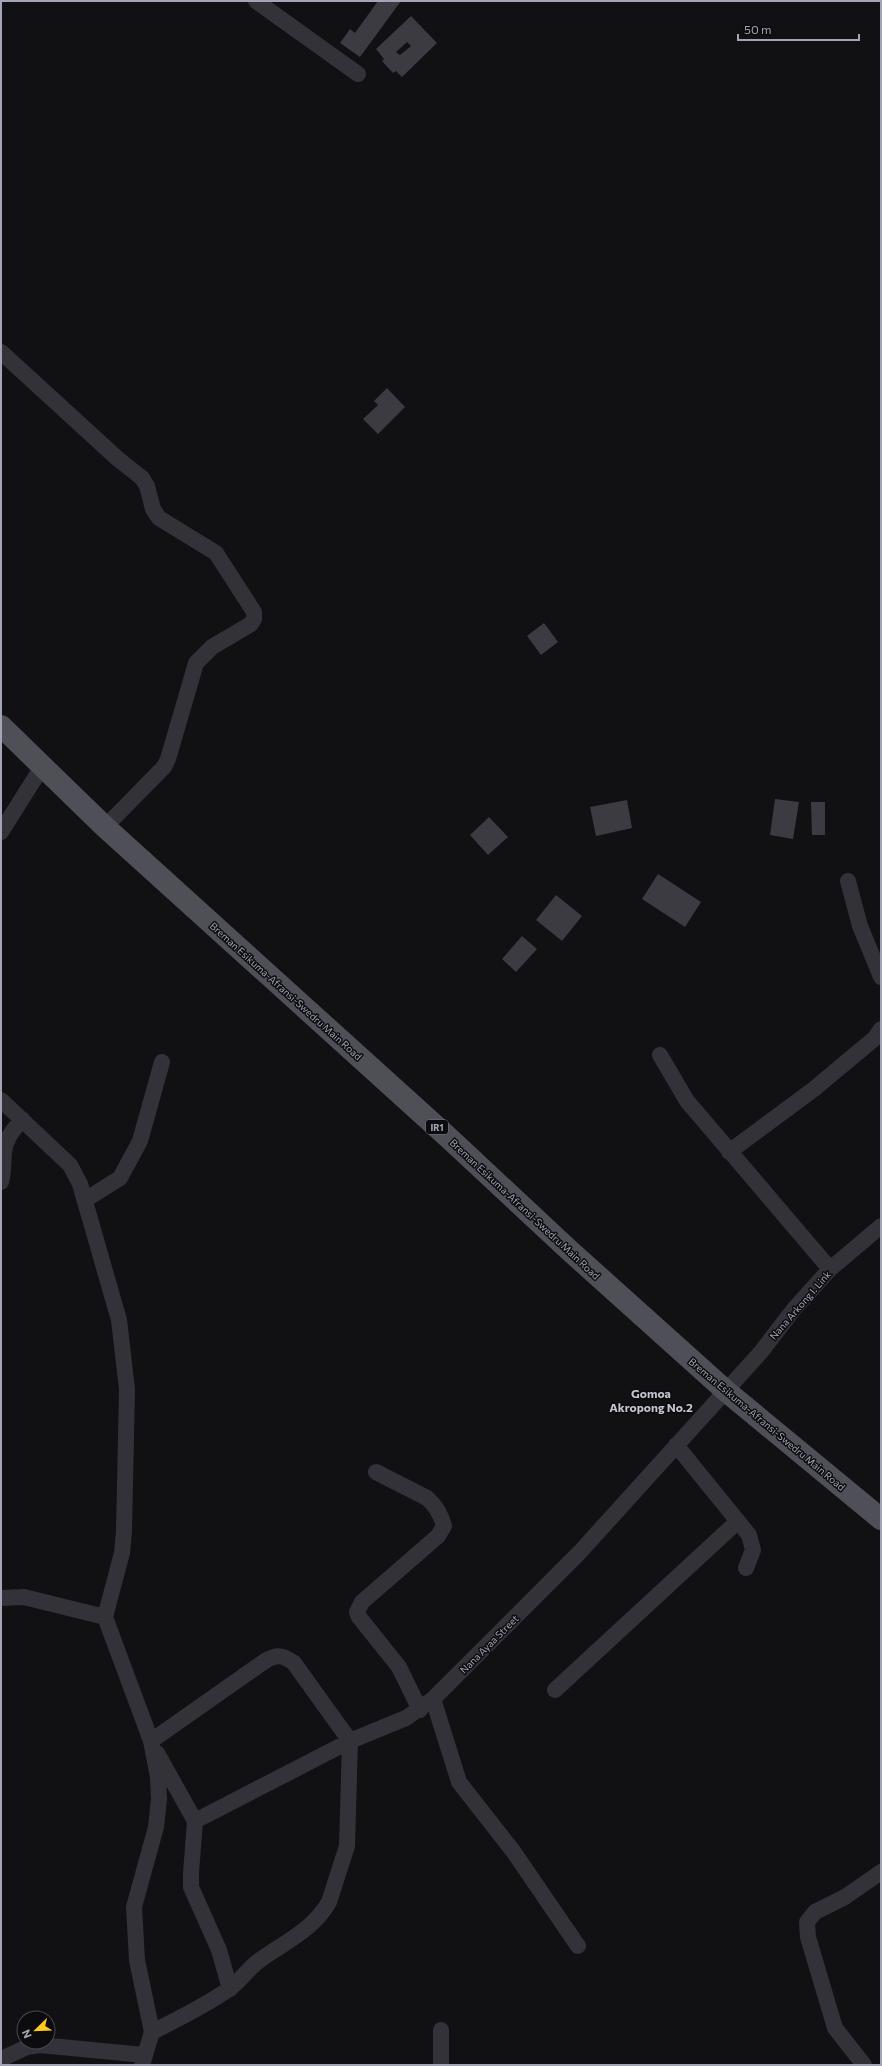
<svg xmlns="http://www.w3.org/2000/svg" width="882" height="2066" viewBox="0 0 882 2066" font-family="Commissioner,sans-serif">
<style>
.building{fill:#3b3b41;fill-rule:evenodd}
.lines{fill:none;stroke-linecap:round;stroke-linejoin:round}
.minor{stroke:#323238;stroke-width:16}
.primary{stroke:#4e4f57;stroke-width:22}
.labels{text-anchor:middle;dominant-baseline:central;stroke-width:3;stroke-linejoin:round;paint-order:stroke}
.shield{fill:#0c0c0e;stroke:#757783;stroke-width:1}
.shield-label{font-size:9px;font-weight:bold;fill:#a2a5b5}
.street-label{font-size:10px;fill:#a2a5b5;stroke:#0c0c0e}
.quarter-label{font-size:12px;font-weight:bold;fill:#c3c5d0;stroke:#0c0c0e}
</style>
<rect width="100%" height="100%" fill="#111113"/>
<path class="building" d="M378 1H401L360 57 340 43 350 29 355 33Z
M411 16 437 43 402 77 396 71 393 73 382 61 384 59 376 49ZM407 42 411 46 400 55 396 52Z
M387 388 405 407 378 434 363 419 378 405 374 401Z
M544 623 558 642 541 655 527 636Z
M775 799 799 802 793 839 770 835Z
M627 800 632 828 596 836 590 807Z
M811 802H825V835H812Z
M489 817 508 837 488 855 470 835Z
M658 874 701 902 685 927 642 899Z
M556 895 582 916 562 941 536 920Z
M522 936 537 949 516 972 502 959Z"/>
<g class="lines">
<path class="minor" d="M256 1 358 74
M1 352 118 459 142 478 147 486 153 509 159 518 216 553 254 612V619L251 624 212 647 196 663 168 759 164 767 105 827
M1 832 42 767
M848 881 860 926 881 977
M660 1055 687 1101 830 1269
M1 1100 70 1165 80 1184 119 1320 127 1389 124 1531 122 1553 105 1617 151 1741 158 1777 159 1799 156 1827 134 1907 137 1960 152 2032 142 2065
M729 1152 814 1089 875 1038 881 1029
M1 1182C4 1172 3 1163 4 1153 5 1139 14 1129 22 1119
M85 1200 120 1178 140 1141 162 1062
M676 1445 749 1535 753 1550 746 1568
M376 1472 427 1498C436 1506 441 1514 444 1526L438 1536 362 1602 357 1612 359 1617 399 1667 420 1710
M1 1598 24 1597 105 1617
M555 1690 738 1521
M433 1699 459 1782 513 1851 578 1946
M151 1741 265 1661C277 1654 283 1655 294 1663L350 1741 347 1846 329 1902C313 1930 285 1942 260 1960 248 1968 240 1982 229 1989 205 2006 178 2019 152 2032
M157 1753 195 1821 191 1873V1887L219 1950 230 1989
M195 1821 350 1741 406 1718 433 1699 580 1552 761 1352 794 1309 830 1269 881 1226
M1 2059 27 2047 40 2045 144 2055
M441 2065V2030
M864 2065 835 2028 808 1937 807 1922 815 1912 845 1897 881 1872"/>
<path class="primary" d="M1 726 105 827 450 1139 569 1250 726 1391 881 1519"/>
</g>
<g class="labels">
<rect class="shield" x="426" y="1120" width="22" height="14" rx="3"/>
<g class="shield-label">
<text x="437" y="1127">IR1</text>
</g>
<g class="street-label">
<text transform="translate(286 991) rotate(42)">Breman Esikuma-Afransi-Swedru Main Road</text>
<text transform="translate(525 1209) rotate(43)">Breman Esikuma-Afransi-Swedru Main Road</text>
<text transform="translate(800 1305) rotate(-49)">Nana Arkong I. Link</text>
<text transform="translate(767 1424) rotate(40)">Breman Esikuma-Afransi-Swedru Main Road</text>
<text transform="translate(489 1644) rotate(-45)">Nana Ayaa Street</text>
</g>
<g class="quarter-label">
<text x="651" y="1393">Gomoa<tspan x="651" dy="14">Akropong No.2</tspan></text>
</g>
</g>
<rect width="882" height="2066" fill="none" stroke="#a2a5b5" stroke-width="4"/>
<g transform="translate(36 2030) rotate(247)"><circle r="19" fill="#0c0c0e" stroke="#484951"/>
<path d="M0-3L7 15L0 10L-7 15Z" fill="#fdc91f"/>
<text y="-6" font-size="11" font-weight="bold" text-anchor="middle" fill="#a2a5b5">N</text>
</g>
<path d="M738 34v6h121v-6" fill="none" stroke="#a2a5b5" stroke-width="2"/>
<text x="744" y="34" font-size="12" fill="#a2a5b5" stroke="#0c0c0e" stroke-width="3" paint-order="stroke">50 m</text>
</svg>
